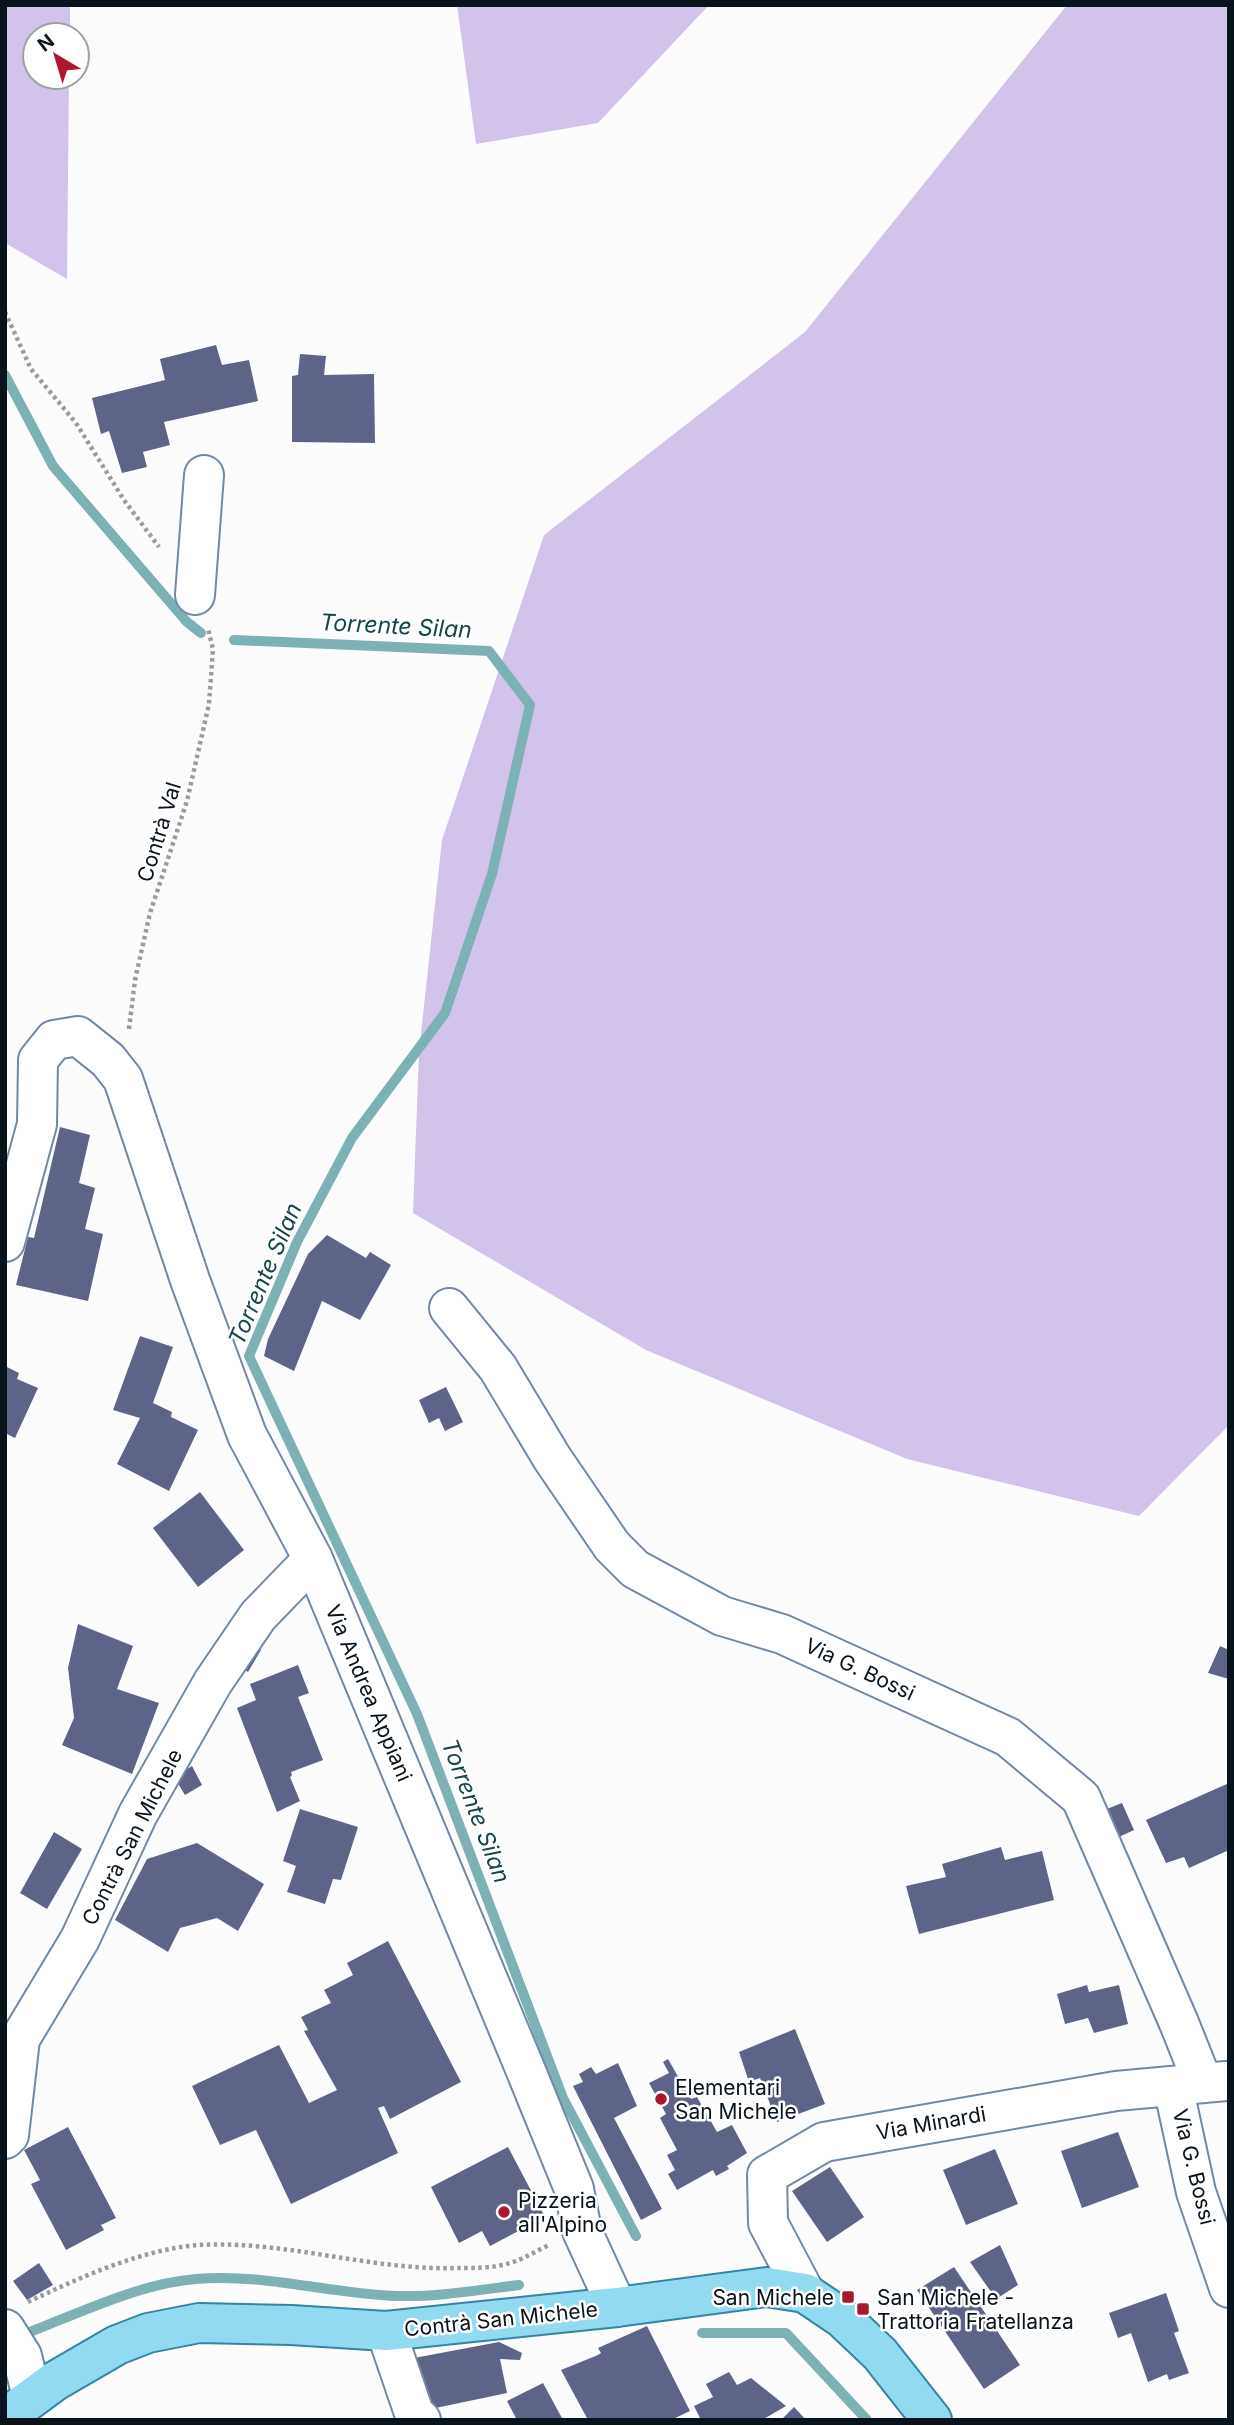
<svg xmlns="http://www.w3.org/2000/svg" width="1234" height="2425" viewBox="0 0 1234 2425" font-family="Inter,sans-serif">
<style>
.forest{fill:#d1c3ea}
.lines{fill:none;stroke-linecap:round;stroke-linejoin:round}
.stream{stroke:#7db2b4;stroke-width:10}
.building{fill:#5e6487}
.minor-casing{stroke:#7089a4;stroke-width:42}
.major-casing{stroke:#3385a2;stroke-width:42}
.path{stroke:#989ca0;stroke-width:4.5;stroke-dasharray:3.5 3.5;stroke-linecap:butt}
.minor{stroke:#fff;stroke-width:38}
.major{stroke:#92daf2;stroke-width:38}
.poi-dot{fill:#ac172e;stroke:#fff;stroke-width:2.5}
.labels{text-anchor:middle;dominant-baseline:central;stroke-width:5;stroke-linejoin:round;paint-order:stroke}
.street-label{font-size:21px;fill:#09131c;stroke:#fff}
.poi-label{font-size:21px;fill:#09131c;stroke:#fff;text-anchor:start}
.water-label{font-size:23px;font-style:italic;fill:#144647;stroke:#fff}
</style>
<rect width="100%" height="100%" fill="#fcfcfc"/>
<path class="forest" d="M5 5H70V35H35V77H69L67 279 5 243Z
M457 5H709L598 123 476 144Z
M1067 5H1229V1425L1139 1516 907 1459 646 1350 413 1213 419 1052 442 840 544 535 805 332Z"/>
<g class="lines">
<path class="stream" d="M5 375 53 466 187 622 201 633
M234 640 489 651 530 705 492 874 445 1013 352 1138 297 1242 249 1356 417 1714 563 2098 636 2236
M702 2333H786L867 2420
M20 2338 30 2332C81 2312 142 2283 196 2279 264 2273 330 2294 397 2296 437 2297 479 2290 519 2285"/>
</g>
<path class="building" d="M216 345 222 365 249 360 258 401 164 422 170 445 143 452 147 467 122 473 109 431 101 434 92 398 165 380 160 359Z
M300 354 326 356 324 375 374 374 375 443 292 442V376L298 375Z
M60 1127 90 1135 79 1183 95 1188 85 1229 103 1234 88 1301 16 1285 28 1237 34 1238Z
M327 1235 366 1258 370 1252 391 1265 360 1320 322 1301 294 1371 264 1356 268 1339 308 1254Z
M140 1336 173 1347 153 1403 172 1412 171 1417 198 1430 169 1491 117 1464 140 1418 113 1410Z
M5 1366 19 1373 17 1379 38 1388 15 1438 5 1433Z
M446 1387 463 1422 445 1431 439 1418 429 1423 419 1400Z
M200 1492 244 1550 198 1587 153 1528Z
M78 1624 133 1646 117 1689 159 1703 132 1774 62 1745 74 1718 68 1668Z
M246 1641 261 1650 248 1672 233 1663Z
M1220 1646 1229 1650V1679L1208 1673Z
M298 1665 309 1693 298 1697 323 1760 291 1772 292 1776 290 1777 300 1801 277 1812 237 1708 256 1700 250 1684Z
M192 1766 202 1785 185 1795 174 1777Z
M1229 1783V1850L1189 1868 1184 1857 1166 1863 1146 1820Z
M1122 1803 1134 1830 1106 1843 1094 1814Z
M300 1809 358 1827 341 1880 333 1879 325 1904 287 1892 296 1866 283 1861Z
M54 1832 82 1849 47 1909 20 1893Z
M197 1843 264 1884 238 1931 217 1918 180 1928 168 1952 115 1920 147 1859Z
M1001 1847 1005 1860 1042 1851 1054 1900 919 1934 906 1886 946 1877 942 1864Z
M388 1941 461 2082 390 2119 384 2106 378 2108 398 2153 291 2204 256 2130 220 2145 192 2086 279 2045 309 2103 337 2090 304 2031 308 2030 301 2017 331 2003 324 1990 353 1975 347 1963Z
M1087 1985 1089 1992 1119 1985 1128 2024 1094 2033 1088 2018 1065 2024 1057 1994Z
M795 2029 825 2104 777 2122 760 2078 749 2082 739 2052Z
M668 2059 691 2099 697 2097 717 2132 732 2125 747 2153 727 2166 729 2169 716 2176 713 2170 677 2190 668 2174 675 2170 667 2155 677 2150 660 2118 666 2114 649 2083 669 2073 663 2062Z
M618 2063 637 2106 614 2118 662 2209 641 2220 573 2086 583 2082 579 2074 591 2067 596 2074Z
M68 2127 116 2218 101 2225 104 2230 66 2250 31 2184 40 2180 24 2150Z
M1118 2132 1139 2187 1082 2208 1061 2151Z
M508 2147 545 2217 490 2246 482 2231 459 2243 431 2187Z
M995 2149 1018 2204 966 2225 943 2170Z
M830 2167 864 2217 827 2242 792 2191Z
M1000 2245 1018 2285 996 2299 970 2262Z
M39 2263 53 2285 27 2300 13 2281Z
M954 2267 1020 2365 984 2389 917 2290Z
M1166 2293 1179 2331 1174 2333 1189 2373 1169 2380 1167 2374 1148 2382 1131 2333 1118 2338 1109 2313Z
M647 2326 690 2411 671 2420H588L561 2370 598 2355 601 2353 598 2348Z
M499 2342 522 2353 520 2360 500 2359 507 2393 426 2410 414 2358Z
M729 2372 737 2385 751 2378 786 2406 762 2420H701L694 2406 713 2397 706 2384Z
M543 2383 563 2420H517L507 2401Z
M794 2407 806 2420H781Z"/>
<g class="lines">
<g class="minor-casing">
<path id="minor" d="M195 595 204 475
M5 1242 37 1124 38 1060 54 1040 78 1036 108 1060 123 1079 190 1280 247 1435 313 1559 526 2071 574 2189 582 2231 617 2307
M449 1308 498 1368 552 1458 612 1546 635 1569 722 1616 782 1634 1008 1737 1081 1798 1179 2023 1203 2083
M1173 2086 1196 2192 1229 2288
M5 2139 9 2135 20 2039 80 1939 138 1814 213 1682 258 1616 313 1559
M805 2293 768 2223 767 2175 824 2142 1116 2091 1226 2081
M5 2329 22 2356 32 2397
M386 2331 414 2413 421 2420"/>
</g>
<g class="major-casing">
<path id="major" d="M5 2418 55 2381 117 2345 148 2333 199 2323 291 2325 386 2331 617 2307 767 2287 805 2293 842 2318 880 2354 932 2420"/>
</g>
<path class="path" d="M5 312 31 369 76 423 124 500 159 547
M129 1029 135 980 150 913 187 801 209 704 213 649 208 629
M28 2302C79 2278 142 2249 199 2245 286 2240 371 2271 458 2268 474 2268 495 2268 510 2263 524 2259 536 2251 549 2245"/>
<use href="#minor" class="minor"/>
<use href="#major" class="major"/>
</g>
<g class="poi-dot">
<circle cx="661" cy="2099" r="7"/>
<circle cx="504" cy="2212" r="7"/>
<rect x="841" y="2290" width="14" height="14" rx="3.5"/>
<rect x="856" y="2302" width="14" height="14" rx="3.5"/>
</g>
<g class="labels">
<g class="street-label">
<text transform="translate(159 832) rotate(-73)">Contrà Val</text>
<text transform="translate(860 1669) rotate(25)">Via G. Bossi</text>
<text transform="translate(369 1693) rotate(67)">Via Andrea Appiani</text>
<text transform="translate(132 1837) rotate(-63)">Contrà San Michele</text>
<text transform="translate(931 2123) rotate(-10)">Via Minardi</text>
<text transform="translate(1194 2167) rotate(76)">Via G. Bossi</text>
<text transform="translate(501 2319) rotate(-6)">Contrà San Michele</text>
</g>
<g class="poi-label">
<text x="675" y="2087">Elementari<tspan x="675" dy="24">San Michele</tspan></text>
<text x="518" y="2200">Pizzeria<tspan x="518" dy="24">all'Alpino</tspan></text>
<text x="834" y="2297" text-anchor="end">San Michele</text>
<text x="877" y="2297">San Michele -<tspan x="877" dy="24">Trattoria Fratellanza</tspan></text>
</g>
<g class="water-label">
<text transform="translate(396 626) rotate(3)">Torrente Silan</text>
<text transform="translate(265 1274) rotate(-67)">Torrente Silan</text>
<text transform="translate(476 1811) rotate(69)">Torrente Silan</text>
</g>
</g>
<rect width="1234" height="2425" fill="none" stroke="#09131c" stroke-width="14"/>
<g transform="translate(56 56) rotate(322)"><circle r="33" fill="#ffffff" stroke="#9da1a4" stroke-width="2"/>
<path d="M0-5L12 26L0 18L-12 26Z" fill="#ac172e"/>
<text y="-10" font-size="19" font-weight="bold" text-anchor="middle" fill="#09131c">N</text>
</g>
</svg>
